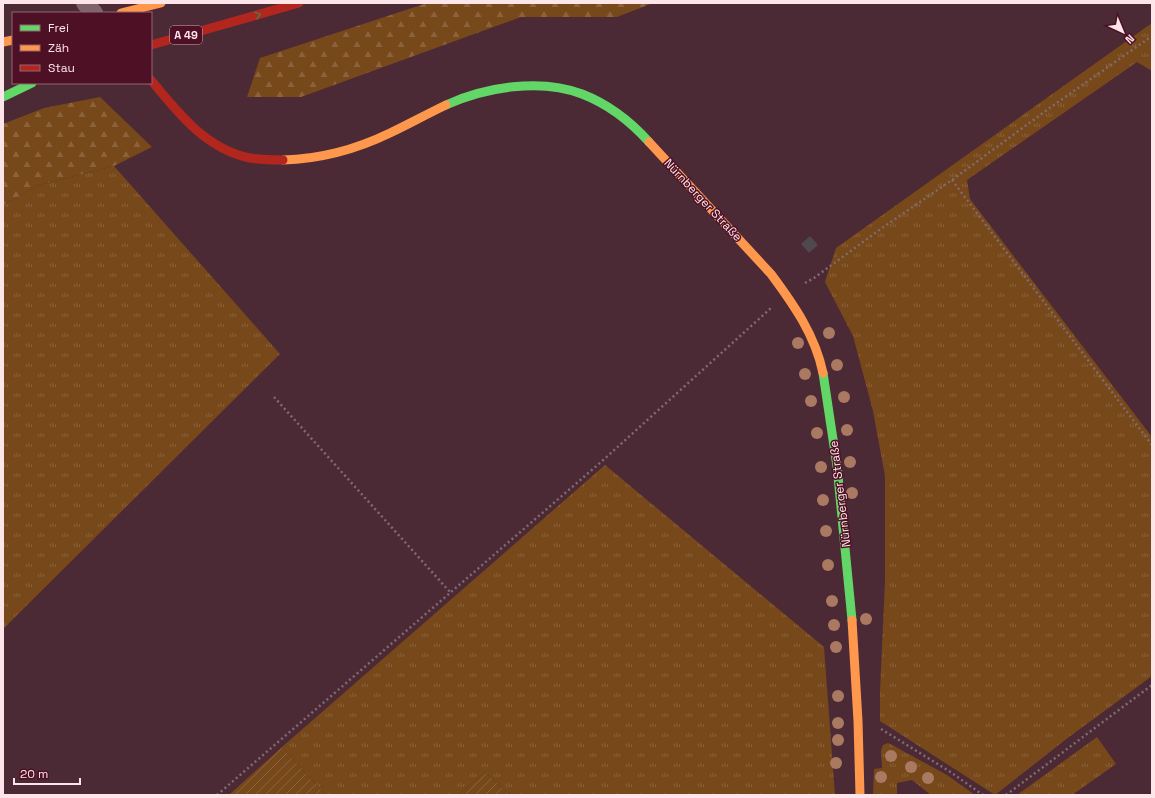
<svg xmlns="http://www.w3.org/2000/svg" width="1155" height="798" viewBox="0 0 1155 798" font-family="'Space Grotesk',sans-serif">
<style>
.grass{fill:url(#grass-tufts)}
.forest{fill:url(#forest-firs)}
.garden{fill:url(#garden-furrows)}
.building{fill:#4f484c}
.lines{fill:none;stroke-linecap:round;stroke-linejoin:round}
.path{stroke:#816b70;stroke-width:2.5;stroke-dasharray:2 3;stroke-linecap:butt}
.street{stroke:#7e646b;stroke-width:18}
.fast{stroke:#63d668;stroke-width:9}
.slow{stroke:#ff974d;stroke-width:9}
.jam{stroke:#b3261e;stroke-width:9}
.tree{fill:#a97a61}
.oneway{stroke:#587346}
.labels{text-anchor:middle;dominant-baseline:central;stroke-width:3;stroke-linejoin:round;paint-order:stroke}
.shield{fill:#4e1025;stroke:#c9a5ae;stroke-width:1}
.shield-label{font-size:11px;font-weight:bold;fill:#fee5e9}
.street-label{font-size:12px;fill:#fee5e9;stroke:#4e1025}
</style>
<defs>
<pattern id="grass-tufts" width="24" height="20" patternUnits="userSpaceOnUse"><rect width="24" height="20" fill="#76481a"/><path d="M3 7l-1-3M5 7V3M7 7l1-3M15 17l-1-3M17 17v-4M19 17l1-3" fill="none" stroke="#8b623b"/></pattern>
<pattern id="forest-firs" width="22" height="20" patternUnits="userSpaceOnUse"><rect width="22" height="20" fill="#76481a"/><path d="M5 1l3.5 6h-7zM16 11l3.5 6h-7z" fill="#8b623b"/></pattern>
<pattern id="garden-furrows" width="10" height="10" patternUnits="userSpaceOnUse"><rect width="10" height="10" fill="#76481a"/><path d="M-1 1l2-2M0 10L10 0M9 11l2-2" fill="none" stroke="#8b623b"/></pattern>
</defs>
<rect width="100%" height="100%" fill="#4c2a35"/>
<path class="grass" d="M1152 23V71L1137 62 967 180 970 199 1152 437V676L1069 737 995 795 880 721V692L885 581V476L873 411 853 336 825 282 836 248Z
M114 166 280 354 3 629V205L39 185Z
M605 465 824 647 835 795H510L485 772 458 795H326L282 747Z
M1097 737 1116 764 1072 795H1017Z
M888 743 892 745 947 775 975 795H931L912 780 897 783V795H873L874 769 882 768 881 750 883 745Z"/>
<path class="forest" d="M427 3H653L617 17H521L301 97H247L260 58Z
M100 97 152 147 114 166 39 185 3 205V124L44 108Z"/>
<path class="garden" d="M282 747 326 795H229Z
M485 772 510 795H458Z"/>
<path class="building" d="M810 236 818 245 809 253 801 244Z"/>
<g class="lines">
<path class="path" d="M952 180 1152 445
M805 283 814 278 882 228 952 180 1051 107 1152 36
M274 397 450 592
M881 729 949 771 983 795
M217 795 601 462 771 308
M1006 795 1152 685"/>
<path class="street" d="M85 3 94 13"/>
<path class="fast" d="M3 97 32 83
M446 105C485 87 541 78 582 94 608 104 631 122 649 142
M823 373 837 466 852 620"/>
<path class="slow" d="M121 13 161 3
M3 42 13 40
M649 142 771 274C794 305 815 335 823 373
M283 160C320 159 357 149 390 133 409 124 427 114 446 105
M852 620 858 721 860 795"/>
<path class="jam" d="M151 45 299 3
M151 80C178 113 206 149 250 158 261 160 272 160 283 160"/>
</g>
<g class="tree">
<circle cx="829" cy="333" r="6"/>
<circle cx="798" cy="343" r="6"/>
<circle cx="837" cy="365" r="6"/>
<circle cx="805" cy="374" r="6"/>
<circle cx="844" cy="397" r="6"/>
<circle cx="811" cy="401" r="6"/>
<circle cx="847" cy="430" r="6"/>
<circle cx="817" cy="433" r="6"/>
<circle cx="850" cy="462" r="6"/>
<circle cx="821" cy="467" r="6"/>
<circle cx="852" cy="493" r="6"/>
<circle cx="823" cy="500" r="6"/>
<circle cx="826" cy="531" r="6"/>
<circle cx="828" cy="565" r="6"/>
<circle cx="832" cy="601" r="6"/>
<circle cx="866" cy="619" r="6"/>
<circle cx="834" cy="625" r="6"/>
<circle cx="836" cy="647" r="6"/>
<circle cx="838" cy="696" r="6"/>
<circle cx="838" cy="723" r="6"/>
<circle cx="838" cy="740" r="6"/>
<circle cx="891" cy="756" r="6"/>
<circle cx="836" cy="763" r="6"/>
<circle cx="911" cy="767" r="6"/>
<circle cx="881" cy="777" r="6"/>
<circle cx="928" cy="778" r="6"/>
</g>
<defs><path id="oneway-chevron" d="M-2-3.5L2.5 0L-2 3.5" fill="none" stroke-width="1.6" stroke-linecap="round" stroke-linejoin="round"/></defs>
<use class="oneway" href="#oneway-chevron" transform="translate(258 15) rotate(-16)"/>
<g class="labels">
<rect class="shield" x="170" y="26" width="32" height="18" rx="3"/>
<g class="shield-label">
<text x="186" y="35">A 49</text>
</g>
<g class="street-label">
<text transform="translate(703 200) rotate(47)">Nürnberger Straße</text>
<text transform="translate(840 494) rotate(-97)">Nürnberger Straße</text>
</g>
</g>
<rect width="1155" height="798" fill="none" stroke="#fee5e9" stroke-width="8"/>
<rect x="12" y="12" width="140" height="72" fill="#4e1025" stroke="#946573"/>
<rect x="20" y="25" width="20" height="6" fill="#63d668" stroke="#946573"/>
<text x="48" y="32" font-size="12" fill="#fee5e9">Frei</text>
<rect x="20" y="45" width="20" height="6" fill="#ff974d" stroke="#946573"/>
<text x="48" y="52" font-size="12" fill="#fee5e9">Zäh</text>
<rect x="20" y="65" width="20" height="6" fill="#b3261e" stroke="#946573"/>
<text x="48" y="72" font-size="12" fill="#fee5e9">Stau</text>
<g transform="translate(1123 32) rotate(136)" stroke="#4e1025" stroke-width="3" paint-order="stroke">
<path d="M0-3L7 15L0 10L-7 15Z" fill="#fee5e9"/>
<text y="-6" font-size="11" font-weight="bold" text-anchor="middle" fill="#fee5e9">N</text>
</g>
<path d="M14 778v6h66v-6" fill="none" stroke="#fee5e9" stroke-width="2"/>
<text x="20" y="778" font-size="12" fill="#fee5e9" stroke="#4e1025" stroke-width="3" paint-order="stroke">20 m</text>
</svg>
